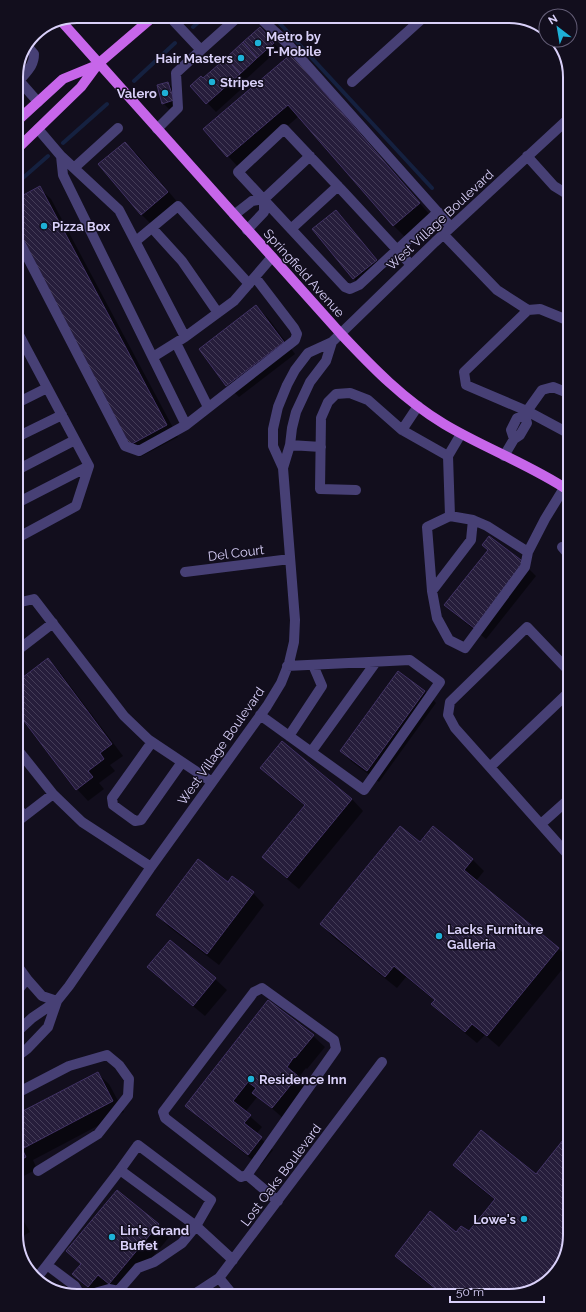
<svg xmlns="http://www.w3.org/2000/svg" width="586" height="1312" viewBox="0 0 586 1312" font-family="Raleway,sans-serif">
<style>
.shadow{fill:#0007}
.lines{fill:none;stroke-linecap:round;stroke-linejoin:round}
.stream{stroke:#152140;stroke-width:4}
.building{fill:url(#building-back-hatch);stroke:#413264}
.minor{stroke:#474075;stroke-width:10}
.major{stroke:#c766ea;stroke-width:10}
.poi-dot{fill:#1eb1d7;stroke:#120e1d;stroke-width:1.5}
.labels{text-anchor:middle;dominant-baseline:central;stroke-width:3;stroke-linejoin:round;paint-order:stroke}
.poi-label{font-size:13px;font-weight:bold;fill:#d9d0f9;stroke:#120e1d;text-anchor:start}
.street-label{font-size:13px;fill:#d9d0f9;stroke:#120e1d}
.rim{fill:none;stroke:#d9d0f9;stroke-width:2}
</style>
<defs>
<pattern id="building-back-hatch" width="6" height="6" patternUnits="userSpaceOnUse"><rect width="6" height="6" fill="#261d3b"/><path d="M-1 5l2 2M0 0l6 6M5-1l2 2" fill="none" stroke="#453d58"/></pattern>
</defs>
<rect width="100%" height="100%" fill="#120e1d"/>
<path class="shadow" d="M265 34 279 49 245 80 248 83 216 112 191 86 203 80Z
M302 67 430 215 405 237 394 226 299 116 239 168 228 156Z
M168 83 174 89 179 106 169 109 163 103Z
M125 143 137 154 179 204 153 226 141 214Z
M39 188 51 199 178 437 140 457 129 446 17 228 16 200Z
M335 211 344 220 385 269 363 287 354 279 314 229Z
M256 307 268 318 295 354 239 397 227 385Z
M524 564 536 576 486 639 457 616 445 605Z
M48 660 59 671 123 756 110 765 115 771 99 783 104 789 88 801 77 789 18 711V682Z
M399 672 425 691 436 703 379 782 352 762 341 751Z
M282 742 352 799 363 811 299 889 275 869 263 857 305 806 272 779 261 768Z
M420 844 472 859 484 871 476 881 559 949 569 959V961L499 1047 485 1035 477 1043 444 1016 432 1004 435 1001 406 977 397 988 332 936 321 924Z
M228 883 253 893 264 905 219 965 169 927 157 915Z
M148 967 215 979 227 990 205 1016 160 979Z
M313 1036 325 1047 307 1069 306 1068 299 1077 309 1088 284 1119 258 1096 245 1112 262 1127 256 1134 273 1150 260 1166 198 1117 186 1106Z
M97 1073 109 1084 124 1112 33 1160 37 1169 20 1178 19 1177V1114Z
M570 1147V1235L558 1272 529 1293H440L407 1267 396 1256 456 1234 469 1233 495 1200 466 1177 454 1165 536 1175Z
M19 1213 30 1232 19 1238Z
M158 1225 170 1236 121 1295 110 1286 97 1296 74 1274 82 1265 67 1251Z"/>
<g class="lines">
<path class="stream" d="M273 16 432 188
M193 27 205 16
M134 81 175 43
M63 143 107 104
M16 184 48 156"/>
</g>
<path class="building" d="M260 27 274 43 257 58 243 42Z
M243 42 257 58 240 74 226 58Z
M291 54 420 203 393 226 288 105 227 157 203 129Z
M226 58 240 74 206 104 190 86 201 76 203 78Z
M168 82 174 100 162 104 157 85Z
M125 142 168 192 141 215 98 164Z
M40 186 167 425 128 446 17 230 16 199Z
M336 210 377 260 353 279 312 229Z
M256 305 284 342 226 386 199 349Z
M489 536 525 563 474 628 444 605 488 550 482 545Z
M48 658 112 744 100 753 104 759 88 771 93 777 76 790 18 713V681Z
M398 671 425 691 367 771 340 751Z
M282 741 352 799 287 878 262 857 305 805 260 768Z
M400 826 420 842 433 826 473 859 464 870 559 948 487 1036 472 1024 465 1032 431 1004 435 1000 394 966 385 977 320 924Z
M198 859 228 882 232 876 254 892 207 954 156 915Z
M170 940 216 978 193 1006 147 967Z
M268 1000 314 1035 295 1058 294 1057 287 1067 298 1076 272 1108 252 1093 256 1088 248 1082 233 1101 251 1115 244 1123 262 1137 248 1155 185 1106Z
M98 1072 113 1101 22 1149 26 1157 19 1161V1113Z
M481 1130 536 1174 563 1140 570 1145V1235L558 1272 529 1293H441L395 1256 430 1211 456 1232 461 1226 469 1231 495 1199 453 1165Z
M117 1190 159 1224 109 1284 98 1275 88 1287 72 1274 81 1264 66 1251Z"/>
<g class="lines">
<path class="minor" d="M169 16 201 50 239 16
M258 16 288 44 451 227
M16 77 38 102
M19 81C27 71 34 66 34 54L28 47
M352 82 425 16
M38 129 61 156 63 175 186 425
M157 129 178 108 176 73 201 50
M61 156 119 210 185 337
M527 156 554 186 567 194
M74 168 118 128
M234 215 252 201 264 199 310 156
M152 228 182 261 218 313
M291 229 338 186
M247 230 264 212V199
M443 234 497 290 528 310 464 372 466 385 527 411 525 416 527 423 520 435 514 439 504 456
M17 237 125 446 139 451 186 425 295 340 297 334 294 328 255 277
M136 241 178 206 249 284
M411 265C369 219 327 174 284 129L238 172 345 287 350 289 359 285 438 212
M528 310 540 309 567 320
M17 331 89 466 17 503
M176 343 208 407
M153 357 185 337 234 301 272 257
M568 393 553 387 542 390 527 411 568 433
M17 403 47 388
M418 406 402 430 448 456 450 516 473 520 487 526 528 552 545 519 564 488
M17 437 62 415
M514 439 511 430 517 418 525 416
M290 445 321 447
M448 456 461 434
M283 468 290 445 292 428 296 412 310 382 326 361 332 342
M17 470 75 440
M356 490 320 489 321 418 328 402 336 394 350 393 368 400 402 430
M450 516 427 527 432 591 471 540 473 520
M17 538 76 506 89 466
M562 547 568 554
M185 572 290 559
M432 591 437 618 449 640 465 648 525 567 528 552
M18 605 21 602 34 599 124 716 149 740 212 782
M18 650 53 623
M568 670 527 627 450 702 448 715 455 728 569 856
M260 715 364 790 440 682 410 660 287 666
M289 736 322 686 313 665
M152 742 112 798 113 805 135 821 141 820 182 762
M18 750 53 794 82 822 151 867
M311 752 376 662
M490 767 568 693
M18 808 24 816
M18 821 53 794
M541 824 569 799
M19 968 27 979 19 989
M27 979 42 996 57 1001
M19 1030 32 1018 57 1001
M19 1055 27 1049 48 1027 57 1001 69 986 151 867 267 706 281 683 289 663 294 642 295 620 283 468 273 446V429L278 407 287 385 295 370 308 353 332 342 435 242 567 120
M19 1092 69 1066 107 1055 119 1065 129 1079 128 1096 98 1134 38 1171
M247 1175 336 1049 334 1040 262 988 254 992 163 1112 165 1118 241 1177 247 1175 278 1201
M219 1278 233 1295
M36 1279 47 1265
M118 1291 138 1268 154 1262 182 1243 196 1226 211 1200 138 1145 120 1170
M193 1295 219 1278 382 1062
M81 1296 75 1286 47 1265 120 1170 196 1226 233 1260
M90 1296 91 1294 109 1289 118 1291 117 1296"/>
<path class="major" d="M62 22 341 334C372 367 404 400 444 424 484 448 529 464 568 490
M16 122 63 79 97 65
M16 150 81 87 98 64 154 16"/>
</g>
<g class="poi-dot">
<circle cx="258" cy="43" r="4"/>
<circle cx="241" cy="58" r="4"/>
<circle cx="212" cy="82" r="4"/>
<circle cx="165" cy="93" r="4"/>
<circle cx="44" cy="226" r="4"/>
<circle cx="439" cy="936" r="4"/>
<circle cx="251" cy="1079" r="4"/>
<circle cx="524" cy="1219" r="4"/>
<circle cx="112" cy="1237" r="4"/>
</g>
<g class="labels">
<g class="poi-label">
<text x="266" y="36">Metro by<tspan x="266" dy="15">T-Mobile</tspan></text>
<text x="233" y="58" text-anchor="end">Hair Masters</text>
<text x="220" y="82">Stripes</text>
<text x="157" y="93" text-anchor="end">Valero</text>
<text x="52" y="226">Pizza Box</text>
<text x="447" y="929">Lacks Furniture<tspan x="447" dy="15">Galleria</tspan></text>
<text x="259" y="1079">Residence Inn</text>
<text x="516" y="1219" text-anchor="end">Lowe's</text>
<text x="120" y="1230">Lin's Grand<tspan x="120" dy="15">Buffet</tspan></text>
</g>
<g class="street-label">
<text transform="translate(440 220) rotate(-43)">West Village Boulevard</text>
<text transform="translate(304 273) rotate(48)">Springfield Avenue</text>
<text transform="translate(236 553) rotate(-7)">Del Court</text>
<text transform="translate(221 746) rotate(-55)">West Village Boulevard</text>
<text transform="translate(281 1175) rotate(-53)">Lost Oaks Boulevard</text>
</g>
</g>
<path d="M0 0H586V1312H0ZM77 23H509A54 54 0 0 1 563 77V1235A54 54 0 0 1 509 1289H77A54 54 0 0 1 23 1235V77A54 54 0 0 1 77 23Z" fill="#120e1d" fill-rule="evenodd"/>
<path class="rim" d="M77 23H509A54 54 0 0 1 563 77V1235A54 54 0 0 1 509 1289H77A54 54 0 0 1 23 1235V77A54 54 0 0 1 77 23Z"/>
<g transform="translate(558 28) rotate(329)"><circle r="19" fill="#120e1d" stroke="#625c75"/>
<path d="M0-3L7 15L0 10L-7 15Z" fill="#1eb1d7"/>
<text y="-6" font-size="11" font-weight="bold" text-anchor="middle" fill="#d9d0f9">N</text>
</g>
<path d="M450 1296v6h94v-6" fill="none" stroke="#d9d0f9" stroke-width="2"/>
<text x="456" y="1296" font-size="12" fill="#d9d0f9" stroke="#120e1d" stroke-width="3" paint-order="stroke">50 m</text>
</svg>
